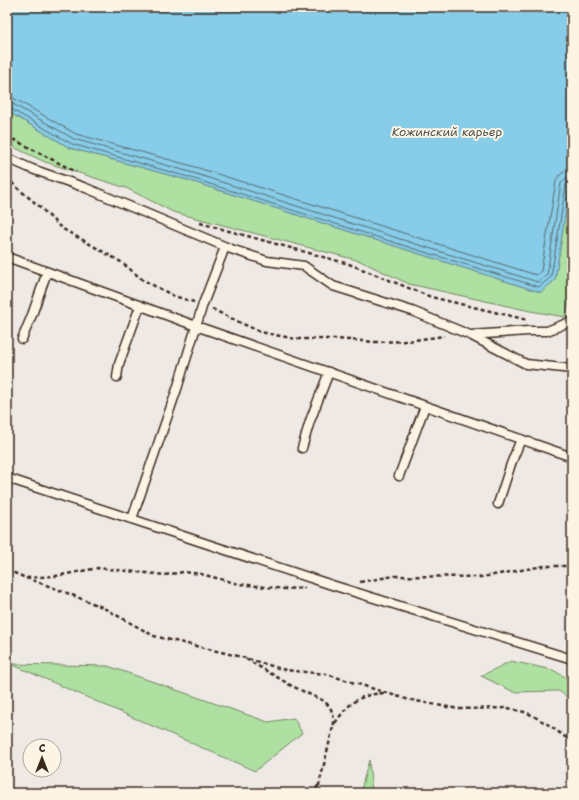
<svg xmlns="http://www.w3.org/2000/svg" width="579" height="800" viewBox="0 0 579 800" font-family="'Shantell Sans',sans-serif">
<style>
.green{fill:#ade0a1;stroke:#748560}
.water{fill:#87cce8;stroke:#698b97}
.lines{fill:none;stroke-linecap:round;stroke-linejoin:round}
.shore{stroke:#596b6f;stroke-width:1}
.lane-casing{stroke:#3b2a1e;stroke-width:11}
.path{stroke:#3b2a1e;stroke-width:2.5;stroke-dasharray:4 3;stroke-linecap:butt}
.lane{stroke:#fcf5e5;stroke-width:8}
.labels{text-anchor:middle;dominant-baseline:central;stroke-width:4;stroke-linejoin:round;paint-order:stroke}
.water-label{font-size:12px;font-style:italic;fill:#4e5250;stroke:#fcf5e5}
</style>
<rect width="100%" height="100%" fill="#efe9e6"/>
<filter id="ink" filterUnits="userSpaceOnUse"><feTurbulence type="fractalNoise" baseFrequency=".025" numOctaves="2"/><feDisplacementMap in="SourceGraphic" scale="8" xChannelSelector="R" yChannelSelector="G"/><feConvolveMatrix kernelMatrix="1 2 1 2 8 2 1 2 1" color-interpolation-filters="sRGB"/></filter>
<g filter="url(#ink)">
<path class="green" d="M7 111 70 148 187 180 530 289 541 292 555 280 572 172V275H568L572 283V292L565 317 530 311 409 284 360 261 173 212 126 188 45 162 7 144Z
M511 661 553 670 572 681V701L559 691 514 692 481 676Z
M11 664 108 666 268 722 294 718 302 733 255 771Z
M369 760 372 793H360Z"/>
<path class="water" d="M7 7H572V172L555 280 541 292 530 289 187 180 70 148 7 111Z"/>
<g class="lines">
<path class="shore" d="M7 97 15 99 76 134 192 166 536 275 541 271 556 181C559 174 564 171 572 170
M7 103 13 104 74 139 190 172 419 245 538 282 547 275 561 183 566 178 572 176
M7 108 11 109 72 144 188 177 418 250 539 287 551 277 566 185 568 182 572 181"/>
<g class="lane-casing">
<path id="lane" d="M7 158 32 169 86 188 231 249 267 261 304 266 333 286 412 311 470 335 526 364 572 369
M7 257 196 326 572 457
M471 335 528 331H547L572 321
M22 339 32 315 47 272
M117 377 119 364 140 306
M302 448 310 421 329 372
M399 476 425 406
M7 478 335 586 572 659
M498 504 511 464 521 439
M132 519 177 389 203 304 225 247"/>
</g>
<path class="path" d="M7 136 76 172
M7 177 15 186 39 206 61 228 88 243 121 262 143 280 174 296 194 302
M200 223 349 264 431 297 528 320
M212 309 260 332 296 339H337L375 342 407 341 444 336
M7 570 26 578 56 576 98 568 165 575 183 572 201 574 239 584 285 589 305 588
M26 578 57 589 102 607 154 636 242 657 285 670 326 674 406 699 458 709 508 708 528 713 549 725 572 742
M360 582 394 576 482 577 544 566H572
M246 659 292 686 324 701 330 707 333 714 334 723 319 785 321 793
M335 723C350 702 358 695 384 693
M311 793 319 785"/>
<use href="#lane" class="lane"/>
</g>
</g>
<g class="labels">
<g class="water-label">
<text x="447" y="132">Кожинский карьер</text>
</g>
</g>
<rect width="579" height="800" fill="none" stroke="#fcf5e5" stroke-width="24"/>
<rect x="12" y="12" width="555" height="776" fill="none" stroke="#3b2a1e" stroke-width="1.5" filter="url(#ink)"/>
<g transform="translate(42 758)"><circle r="19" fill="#fcf5e5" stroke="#afa495"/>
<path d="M0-3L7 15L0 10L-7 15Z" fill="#3b2a1e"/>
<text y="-6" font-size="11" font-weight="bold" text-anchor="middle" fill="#3b2a1e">С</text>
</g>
</svg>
